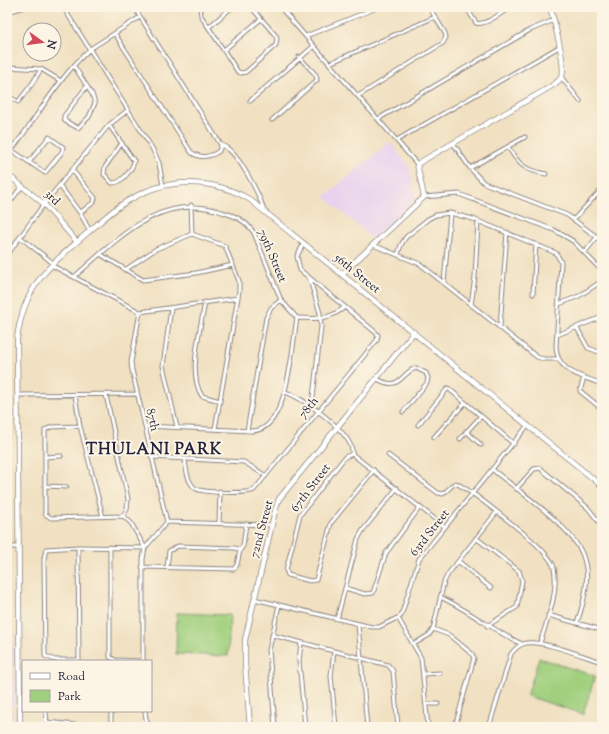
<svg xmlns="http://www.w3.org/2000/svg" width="609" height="734" viewBox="0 0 609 734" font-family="'Sorts Mill Goudy',serif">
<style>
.built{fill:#e8d2ee}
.green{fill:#a0d07e;stroke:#61795c}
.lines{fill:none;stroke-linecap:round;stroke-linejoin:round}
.street-casing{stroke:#8a827e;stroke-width:5}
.secondary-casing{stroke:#8a827e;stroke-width:6}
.street{stroke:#fff;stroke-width:3}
.secondary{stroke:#fff;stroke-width:4.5}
.labels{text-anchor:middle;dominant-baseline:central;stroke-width:4;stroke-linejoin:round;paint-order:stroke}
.street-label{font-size:12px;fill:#22223b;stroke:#fcf5e5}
.district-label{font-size:16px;font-weight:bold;letter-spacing:1px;fill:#22223b;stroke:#fcf5e5}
</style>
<rect width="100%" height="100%" fill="#fcf5e5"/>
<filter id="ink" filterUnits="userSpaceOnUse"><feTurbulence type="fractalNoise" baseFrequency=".025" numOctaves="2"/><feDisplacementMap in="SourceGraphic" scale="8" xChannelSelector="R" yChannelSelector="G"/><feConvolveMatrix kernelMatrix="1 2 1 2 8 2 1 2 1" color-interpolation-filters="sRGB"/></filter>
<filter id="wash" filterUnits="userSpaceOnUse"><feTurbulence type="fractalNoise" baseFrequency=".012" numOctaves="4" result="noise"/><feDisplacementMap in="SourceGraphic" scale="16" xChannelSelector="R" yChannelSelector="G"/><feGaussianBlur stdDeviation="0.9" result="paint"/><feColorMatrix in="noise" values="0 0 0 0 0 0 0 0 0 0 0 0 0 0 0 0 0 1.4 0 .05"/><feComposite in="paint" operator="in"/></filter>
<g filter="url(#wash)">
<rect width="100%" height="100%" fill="#f1e1c2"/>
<path class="built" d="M390 142 409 166 416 198 373 239 324 197Z
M7 632H13L14 705H11L13 727H7Z"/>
<path class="green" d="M177 613 230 615 228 656 176 654Z
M539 658 595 676 583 714 527 696Z"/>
</g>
<g filter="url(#ink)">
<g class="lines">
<g class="street-casing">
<path id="street" d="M63 7 152 148 159 163 163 186
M134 7 221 145
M200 7 201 16 238 72 241 73 246 72 276 45 277 37 251 7
M280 7 417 164
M466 7 476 23C486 26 502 12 511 7
M7 12 25 7
M209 27 232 7
M115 34 191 152C199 159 211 157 219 151L221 145
M306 36 379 7
M224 50 261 19
M330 63 435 17
M74 66 92 94 95 103 89 117 78 128 65 121 64 116 87 86
M7 67 41 69 61 81
M561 77 580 101
M7 95 18 102 32 84 41 69
M358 96 443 43 446 37 445 33 429 7
M250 101 314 46
M378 119 530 30 554 20
M272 120 317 80 316 75 299 57
M109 125 134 161C133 169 121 184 112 183L104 174 105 167 122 143
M397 140 559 47
M453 143 470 168 484 183 567 215 597 237
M221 145C237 149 259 194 264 210
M7 147 45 173 62 152 63 147 49 137 29 162
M508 147C519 165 524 170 546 174
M7 156C35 121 57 79 90 49L140 17
M470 168 525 137
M73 171 95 198 94 202 80 213
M60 186 80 213 90 231
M424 197 459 194 554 230 573 241 602 271
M191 205 192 234
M7 206 22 186
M574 219 602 189
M20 237 53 263
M373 245 420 264 537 357 543 359H558
M585 252 602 231
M100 254 143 280 196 273 233 265
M398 254 401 245 406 237 428 219 436 215 450 213 473 219 556 253 561 262 556 346C556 372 582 376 602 384
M7 255 44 204 109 125 128 110
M51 265 140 312
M125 270 156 249 192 234 225 246 239 281V291L215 429
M74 277C117 240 160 191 222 212 236 216 246 221 254 233L281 300 297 318C316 319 329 320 345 307
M309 277 320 313 321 327 312 406
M444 283 450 213
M533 294 536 244
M205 302C201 328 187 374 202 396L220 401
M559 304 579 296 602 281
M471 305 475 277 478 221
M171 308 163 366 177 427
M140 312 131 362 132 370 167 522
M140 312 238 298
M500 327 507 232
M577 328 588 348 602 353
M557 335 602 317
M584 377 580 391 602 409
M377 379C401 392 400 373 416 368L426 373 428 378 427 383 403 412
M285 392C302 397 355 434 352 454
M19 395 136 394
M75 395 80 426 103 517
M418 425 448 388 514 444
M80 426 51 427 45 430V514L51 518 123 516 127 509 128 499 106 395
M145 426 252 431C289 431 292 345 297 318
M247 431 266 318 271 308 281 300
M466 431 481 445
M434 437 465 403
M460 439 481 416
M352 454 345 457 300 515 286 570 288 575 310 581 316 580 331 523 374 470
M352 454 445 527
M388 455 438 493 443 494 455 483C468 487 529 537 540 548 545 554 553 561 554 568 559 593 547 620 540 643
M45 457 61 456
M151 457 244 462 266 476
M185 459C186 468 187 482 195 488 201 493 247 494 254 490L377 340 378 335 374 331 300 270 297 256 304 243
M493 470C517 490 573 527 583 556 591 578 584 602 577 623
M45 486 67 487
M516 489 534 469 540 468 588 508 602 526
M123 516 131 523 145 548
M167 522 272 525
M219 523 220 491
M476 538 519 571 522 581 517 607 487 626
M7 547H19
M78 547 79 661
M110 547V657L115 660 143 661
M240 550 243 546 246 524
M458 561 491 588
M142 567 234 569 237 565 240 550 235 548 178 546 169 551 167 567
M345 588 365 594 373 593 386 553 420 507
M440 597C469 610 493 631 522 644
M254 599 372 627H379L401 616 419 559 528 425
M548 615 602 630
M398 618 421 658 428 727
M337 619 358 539 363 530 397 488
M358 624 367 727
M433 629 449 635 472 654 474 658 455 727
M272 635 388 665 393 671 398 727
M301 643 299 661 305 727
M414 644 429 635 433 629 444 582 448 574 496 513
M334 651 331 676 336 727
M79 660H55L45 656 44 559 46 549 78 547 145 548
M143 661V559L145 548 167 522
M423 674 440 673
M426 704H438
M46 711 47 727
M145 711 146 719 150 727
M47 722 75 725 78 727
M111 727V711
M275 727 269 650 279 605
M489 727 511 654C514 650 517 646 523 644 538 638 585 657 602 662"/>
</g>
<g class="secondary-casing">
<path id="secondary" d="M7 174 44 204 77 242
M342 274 424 197 417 164 545 90C551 86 559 83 562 76 566 65 554 20 550 7
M20 727 17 339C24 286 46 269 85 235 100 222 115 207 133 198 169 177 214 179 249 199L602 486
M250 727 245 664V640L275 511 279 499 414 332"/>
</g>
<use href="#street" class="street"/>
<use href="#secondary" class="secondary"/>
</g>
</g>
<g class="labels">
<g class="street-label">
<text transform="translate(52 198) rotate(45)">3rd</text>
<text transform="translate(272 256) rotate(67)">79th Street</text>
<text transform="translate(357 274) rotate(39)">56th Street</text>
<text transform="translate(309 408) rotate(-51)">78th</text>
<text transform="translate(152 420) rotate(77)">87th</text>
<text transform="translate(311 488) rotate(-53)">67th Street</text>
<text transform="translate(262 529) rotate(-75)">72nd Street</text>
<text transform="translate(430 533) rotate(-52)">63rd Street</text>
</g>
<g class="district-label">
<text x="154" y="450">THULANI PARK</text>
</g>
</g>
<rect width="609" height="734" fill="none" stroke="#fcf5e5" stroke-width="24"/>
<rect x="22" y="660" width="130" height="52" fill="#fcf5e5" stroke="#a5a1a1"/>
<rect x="30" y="673" width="20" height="6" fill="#ffffff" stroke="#a5a1a1"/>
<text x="58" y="680" font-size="12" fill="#22223b">Road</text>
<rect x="30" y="690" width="20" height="12" fill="#a0d07e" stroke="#a5a1a1"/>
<text x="58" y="700" font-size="12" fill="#22223b">Park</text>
<g transform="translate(42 42) rotate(104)"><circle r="19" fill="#fcf5e5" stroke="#a5a1a1"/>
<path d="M0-3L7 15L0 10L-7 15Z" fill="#d1495b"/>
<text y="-6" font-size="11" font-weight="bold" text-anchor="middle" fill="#22223b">N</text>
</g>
</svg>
